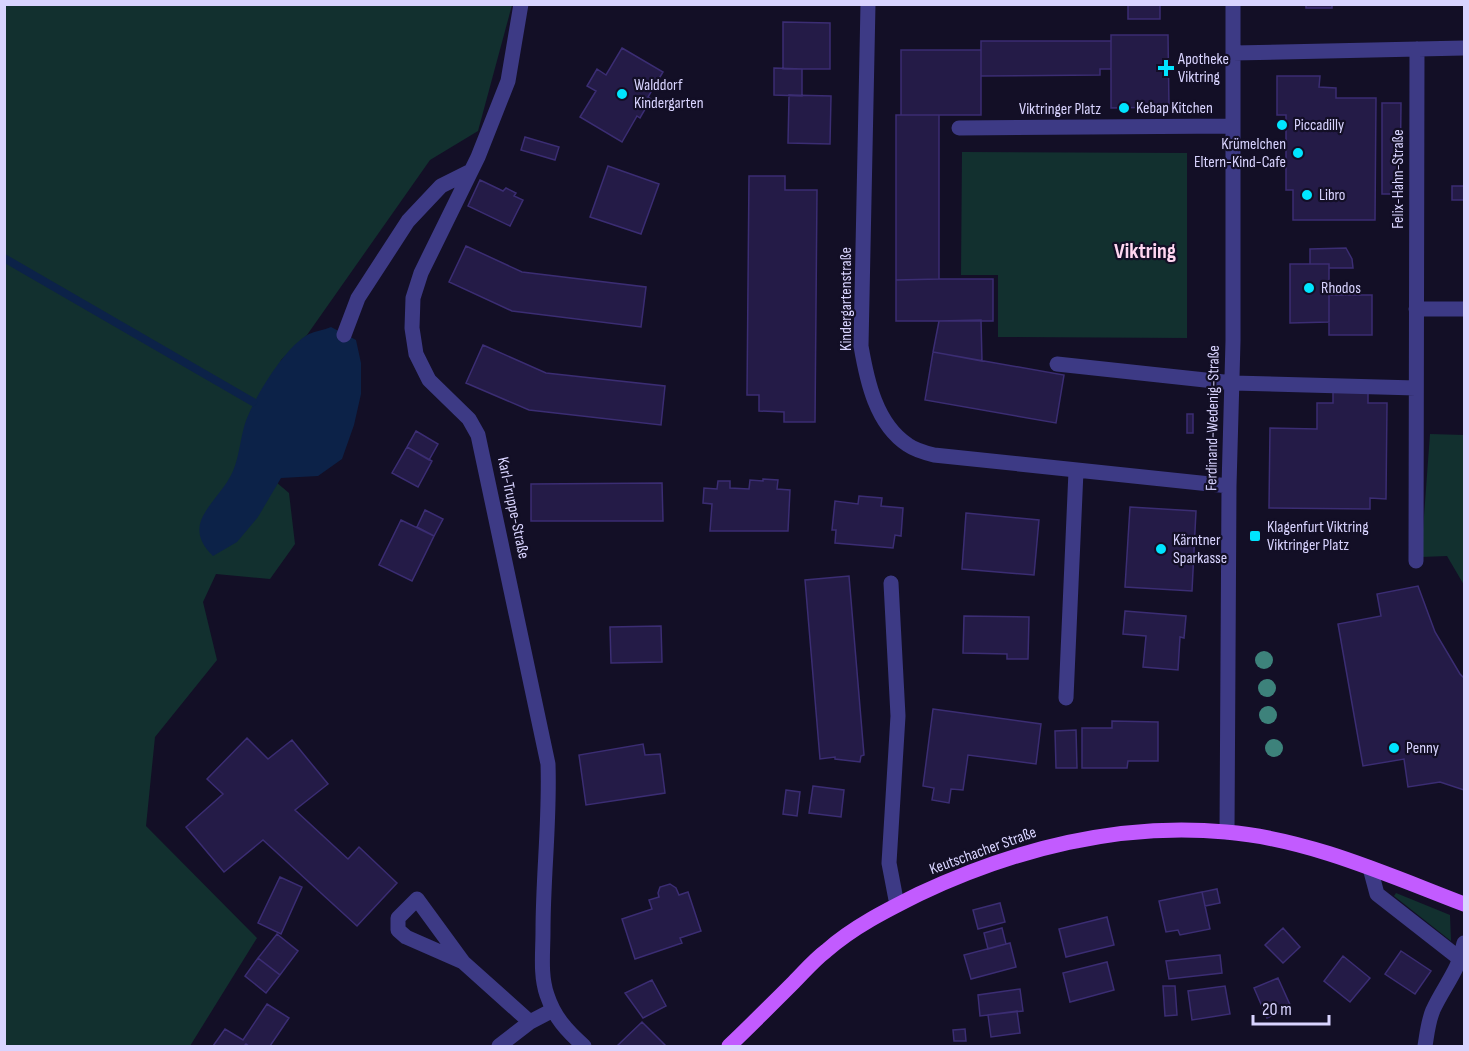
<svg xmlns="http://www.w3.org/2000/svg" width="1469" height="1051" viewBox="0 0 1469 1051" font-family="'Sofia Sans Condensed',sans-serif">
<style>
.green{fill:#12302f}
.water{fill:#0c2248}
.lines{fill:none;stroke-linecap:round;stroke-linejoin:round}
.stream{stroke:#0c2248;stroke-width:8}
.building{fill:#241b47;stroke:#3b2d73;stroke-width:1.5}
.minor{stroke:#3d3a85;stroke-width:15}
.major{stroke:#c25bff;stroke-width:15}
.tree{fill:#3d827b}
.poi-dot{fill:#00e5ff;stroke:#130f26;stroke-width:2}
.labels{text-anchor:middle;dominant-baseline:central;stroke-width:4.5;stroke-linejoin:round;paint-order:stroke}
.poi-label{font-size:16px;fill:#d9d4ff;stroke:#130f26;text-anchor:start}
.street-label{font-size:16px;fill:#d9d4ff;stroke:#130f26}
.district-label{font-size:22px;font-weight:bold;fill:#ffd6f0;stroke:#130f26}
</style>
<rect width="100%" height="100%" fill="#130f26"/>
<path class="green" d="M5 5H512L478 131 430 160 307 335 281 360 251 461 289 493 295 544 270 579 216 574 203 602 217 660 155 737 146 826 257 938 190 1046H5Z
M962 152 1187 153V338L998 337V275H961Z
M1430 434 1464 435V585L1447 556 1421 557Z
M1396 893 1450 915 1451 941 1394 896Z"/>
<path class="water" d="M331 327 356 340 361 363V394L354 425 342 459 318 476 281 478 258 517 237 542 213 556C178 522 220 502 233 471 239 456 240 442 244 427 251 402 285 346 309 334 316 331 324 330 331 327Z"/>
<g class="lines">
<path class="stream" d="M4 258 253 402"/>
</g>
<path class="building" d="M1128 4H1160V19H1128Z
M1306 4H1332V8H1306Z
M783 22 830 23V69H783Z
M1111 35H1168L1169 107 1111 108Z
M981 41H1111V69H1100V75L981 76Z
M622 48 663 72 648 97 651 99 640 118 637 116 622 142 580 117 596 91 587 86 597 69 606 75Z
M901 50H981V115H901Z
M774 68 802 69V96L774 95Z
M1277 76H1320L1319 87 1336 88V98H1376L1375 220H1293V190H1286V115H1277Z
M789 95 831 96 830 144 788 143Z
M1382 103H1401L1400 194H1382Z
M896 115H939V279L896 280Z
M525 137 559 147 555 160 521 150Z
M608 166 659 184 641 234 590 217Z
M749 176H785V190H817L815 422H784V412L759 411V395H747Z
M480 180 503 191 506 188 516 193 514 196 523 200 510 226 468 206Z
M1452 186H1464V200H1452Z
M466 246 522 272 646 287 641 327 512 311 449 282Z
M1346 248 1352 259 1353 268H1329V264H1310V249Z
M1290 264H1329V322L1290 323Z
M939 279H993V321H896V280Z
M1329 295H1372V335H1329Z
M981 320 982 361 933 352 939 321Z
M483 345 546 373 665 386 661 425 529 410 466 383Z
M933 352 1064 375 1056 423 925 400Z
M1333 389 1368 390V403H1387L1386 499 1370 498V509L1269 508 1270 428 1317 429V403H1333Z
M1187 414H1193V433H1187Z
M416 431 438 444 429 460 407 447Z
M407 447 432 461 418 487 392 473Z
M763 479 778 480 777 489 790 490 788 531H710L712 504 703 503 704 488 717 489 718 481H730V488L749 489 750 480 763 481Z
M662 483 663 521H531V484Z
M859 496 882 498 881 506 903 508 901 536 895 535 893 548 835 543 836 530H832L835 501 858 504Z
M1130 507 1196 511 1192 591 1125 587Z
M425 510 443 519 434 536 417 527Z
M966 513 1039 520 1034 575 962 569Z
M401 520 434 536 412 581 379 565Z
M849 576 864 755 861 756 860 762 835 759V757L820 759 805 580Z
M1418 586 1435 632 1460 674 1464 678V790L1440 782 1408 787 1404 759 1363 766 1338 624 1381 616 1377 594Z
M1125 611 1186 616 1184 638 1180 637 1178 670 1143 667 1146 636 1123 634Z
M964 616 1029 617 1028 659H1007V654L963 653Z
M661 626 662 662 611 663 610 627Z
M933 709 1041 724 1036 764 968 755 963 790 951 789 949 803 932 800 934 788 923 786Z
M1112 721 1158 722V761H1128L1127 768H1082V728H1112Z
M1076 730 1077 768H1056L1055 731Z
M247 738 268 759 292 740 328 784 295 810 348 859 359 847 397 883 357 926 263 840 224 872 186 827 223 794 207 779Z
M643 744 645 755 660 754 665 793 586 805 579 755Z
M813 786 844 790 841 817 809 813Z
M786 790 800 792 797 816 783 814Z
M280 877 302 887 281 934 258 923Z
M670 884 676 888 679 895 688 892 701 931 680 938 682 943 635 959 622 919 652 909 649 900 659 897 658 893 660 887Z
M1217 889 1220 903 1205 906 1202 892Z
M1202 892 1210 929 1180 935 1178 930 1166 932 1159 901Z
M1000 903 1005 922 978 929 973 910Z
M1107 917 1114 945 1066 957 1059 929Z
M1002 928 1006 944 988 949 984 933Z
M1283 928 1300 947 1283 963 1265 945Z
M277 934 298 951 280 975 258 958Z
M1010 943 1016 967 971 979 964 955Z
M1401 951 1431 971 1415 994 1385 974Z
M1220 955 1222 973 1169 979 1166 961Z
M1343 956 1370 978 1350 1002 1324 981Z
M258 958 280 975 266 993 245 976Z
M1107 962 1114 990 1070 1002 1063 973Z
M1278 978 1291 1007 1267 1018 1254 988Z
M652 980 666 1006 643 1018 625 993Z
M1163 986H1175L1177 1015 1165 1016Z
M1225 986 1230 1014 1192 1020 1188 991Z
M1020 989 1023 1011 980 1016 978 995Z
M267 1004 289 1018 270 1046H249L246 1044 244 1046H213L225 1029 243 1040Z
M1017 1011 1020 1033 991 1037 988 1015Z
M642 1022 666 1046H617Z
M965 1029 966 1041H954L953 1030Z"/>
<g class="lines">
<path class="minor" d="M521 4 508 81 478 157 421 273 413 298 412 328 416 354 429 380 469 419 478 435 548 764C550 820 543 875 543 931 543 952 540 975 547 995 554 1017 567 1031 584 1046
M868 4 861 346C867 381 876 424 908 445 915 450 926 453 934 455L1229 486
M1233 53 1464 48
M959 128 1232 126
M1416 309H1464
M344 335 358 298 408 221 441 186 471 171
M1057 364 1233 383 1416 388
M1416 561 1417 49
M891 583 898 716 889 863 897 905
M1066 698 1076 471
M1227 832 1229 486 1233 341V4
M1370 868 1377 894 1464 962
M463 962 406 937 398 930V918L417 899 463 962 530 1022
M499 1046 530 1022 553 1010
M1425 1046C1427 1034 1428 1022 1433 1010 1444 986 1460 969 1464 943"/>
<path class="major" d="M729 1046C751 1025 772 1004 794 982 804 972 814 960 826 951 853 927 887 910 919 894 1014 849 1120 822 1226 832 1309 839 1388 875 1464 904"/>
</g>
<g class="tree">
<circle cx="1264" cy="660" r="9"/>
<circle cx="1267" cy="688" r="9"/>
<circle cx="1268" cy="715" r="9"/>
<circle cx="1274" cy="748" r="9"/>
</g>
<g class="poi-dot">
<path d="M1163 59h6v6h6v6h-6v6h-6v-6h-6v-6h6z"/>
<circle cx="622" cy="94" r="6"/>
<circle cx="1124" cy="108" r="6"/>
<circle cx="1282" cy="125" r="6"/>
<circle cx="1298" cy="153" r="6"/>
<circle cx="1307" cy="195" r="6"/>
<circle cx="1309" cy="288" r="6"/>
<rect x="1249" y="530" width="12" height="12" rx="3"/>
<circle cx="1161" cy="549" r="6"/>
<circle cx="1394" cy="748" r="6"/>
</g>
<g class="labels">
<g class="poi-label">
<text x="1178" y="59">Apotheke<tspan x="1178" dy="18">Viktring</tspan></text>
<text x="634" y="85">Walddorf<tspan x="634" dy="18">Kindergarten</tspan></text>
<text x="1136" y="108">Kebap Kitchen</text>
<text x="1294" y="125">Piccadilly</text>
<text x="1286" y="144" text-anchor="end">Krümelchen<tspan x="1286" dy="18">Eltern-Kind-Cafe</tspan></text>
<text x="1319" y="195">Libro</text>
<text x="1321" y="288">Rhodos</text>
<text x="1267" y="527">Klagenfurt Viktring<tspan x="1267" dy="18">Viktringer Platz</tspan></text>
<text x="1173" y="540">Kärntner<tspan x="1173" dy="18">Sparkasse</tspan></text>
<text x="1406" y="748">Penny</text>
</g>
<g class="street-label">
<text x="1060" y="109">Viktringer Platz</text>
<text transform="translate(1398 179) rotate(-90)">Felix-Hahn-Straße</text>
<text transform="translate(846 299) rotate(-90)">Kindergartenstraße</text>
<text transform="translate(1213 418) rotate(-89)">Ferdinand-Wedenig-Straße</text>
<text transform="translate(513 508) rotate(78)">Karl-Truppe-Straße</text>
<text transform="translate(983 851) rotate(-20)">Keutschacher Straße</text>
</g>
<g class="district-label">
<text x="1145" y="251">Viktring</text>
</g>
</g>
<rect width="1469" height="1051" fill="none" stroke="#d9d4ff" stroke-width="12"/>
<path d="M1253 1015v9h76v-9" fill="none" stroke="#d9d4ff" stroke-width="3"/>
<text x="1262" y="1015" font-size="18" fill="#d9d4ff" stroke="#130f26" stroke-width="4.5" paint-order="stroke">20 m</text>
</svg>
